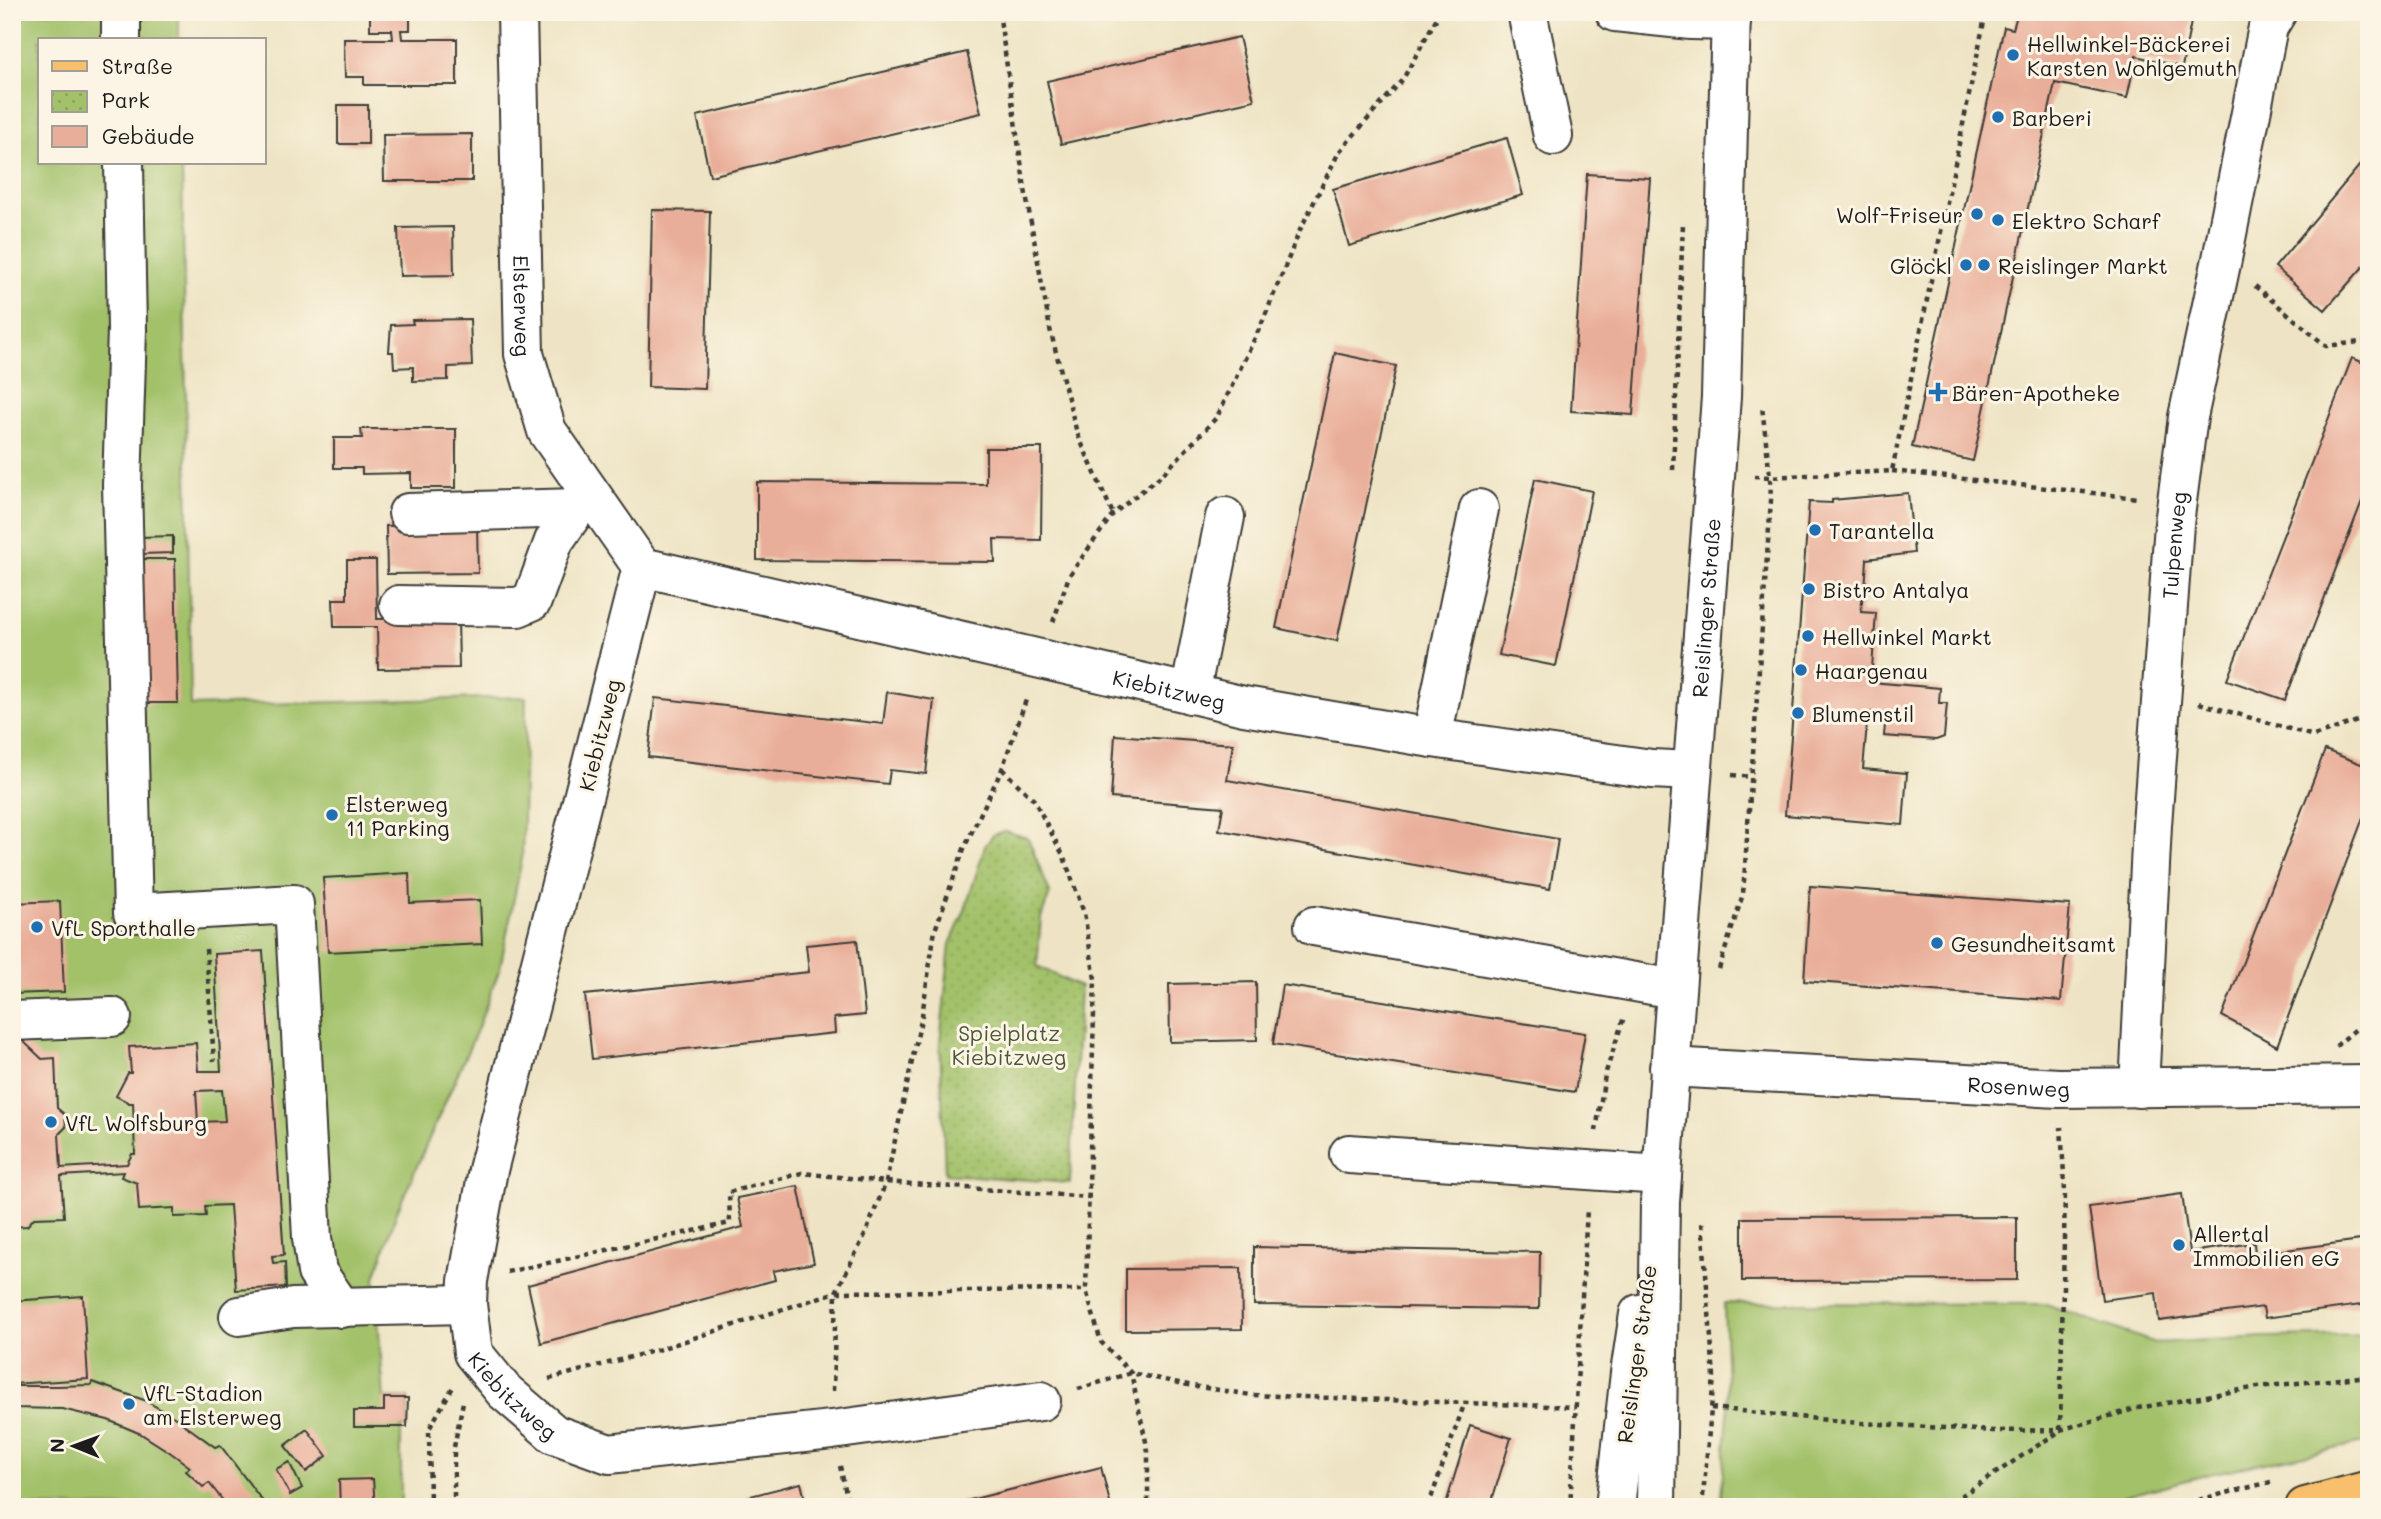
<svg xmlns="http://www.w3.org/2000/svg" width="2381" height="1519" viewBox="0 0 2381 1519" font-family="Mali,sans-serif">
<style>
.green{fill:#a2c169;stroke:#5f6e42;stroke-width:2}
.park{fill:url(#park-dots);stroke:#5f6e42;stroke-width:2}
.building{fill:#e9ae99;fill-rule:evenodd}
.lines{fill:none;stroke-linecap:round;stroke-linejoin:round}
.minor-casing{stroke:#3c3a35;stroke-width:42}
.major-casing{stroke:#3c3a35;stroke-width:42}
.path{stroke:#3c3a35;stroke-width:4.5;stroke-dasharray:5 5;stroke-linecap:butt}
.minor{stroke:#fff;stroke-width:38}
.major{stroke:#f8bf6c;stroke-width:38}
.poi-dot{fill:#1f6fb2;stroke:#fcf5e5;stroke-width:2.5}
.labels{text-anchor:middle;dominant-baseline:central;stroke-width:6;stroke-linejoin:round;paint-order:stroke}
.poi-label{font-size:21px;fill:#1c1c1c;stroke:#fcf5e5;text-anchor:start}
.street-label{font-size:21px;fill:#1c1c1c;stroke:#fcf5e5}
.park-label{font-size:21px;fill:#4b5637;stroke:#fcf5e5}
</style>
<defs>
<pattern id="park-dots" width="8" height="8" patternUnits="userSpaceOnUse" patternTransform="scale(1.75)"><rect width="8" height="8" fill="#a2c169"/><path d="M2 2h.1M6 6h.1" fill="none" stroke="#8ba55a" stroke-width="1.8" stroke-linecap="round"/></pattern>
</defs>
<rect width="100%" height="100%" fill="#fcf5e5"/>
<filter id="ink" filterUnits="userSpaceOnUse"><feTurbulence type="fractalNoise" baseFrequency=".0143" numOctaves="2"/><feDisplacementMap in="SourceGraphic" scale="14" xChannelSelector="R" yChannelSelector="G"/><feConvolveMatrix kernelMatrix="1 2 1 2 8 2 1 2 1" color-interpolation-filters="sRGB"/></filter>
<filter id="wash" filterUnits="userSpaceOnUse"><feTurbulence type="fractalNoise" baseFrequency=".00686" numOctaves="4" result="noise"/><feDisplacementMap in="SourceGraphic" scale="28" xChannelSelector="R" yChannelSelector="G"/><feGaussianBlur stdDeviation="1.57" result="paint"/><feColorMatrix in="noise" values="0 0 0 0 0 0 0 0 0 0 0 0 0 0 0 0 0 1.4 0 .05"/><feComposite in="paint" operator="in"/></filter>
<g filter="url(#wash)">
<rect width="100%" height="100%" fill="#eee4c5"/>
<path class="green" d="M12 12H179V40H40V163H182L191 706 526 697 522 859 500 968 477 1030 398 1209 375 1278 384 1398H408L407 1427 401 1428V1507H12Z
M1724 1303 2046 1304 2155 1343 2265 1337 2369 1335V1442L2214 1473 2084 1507H1720L1728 1414Z"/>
<path class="park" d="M1005 831 1028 838 1050 893 1041 918 1037 966 1080 987 1070 1183 945 1174 940 1043 950 944 965 910 985 846 993 835Z"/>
<g id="blocks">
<path class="building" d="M370 12H410V30H401L402 39H457V85H364V77H345L344 39H393L392 30H370Z
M2018 12H2193L2182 67 2136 56 2127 98 2055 83 1973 461 1912 447 2004 27 2013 29Z
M1239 37 1254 100 1061 144 1047 81Z
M967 52 981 113 710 176 697 116Z
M338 105H368V144H338Z
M472 134V181H384L383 135Z
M1507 138 1523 195 1349 246 1333 189Z
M2369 154V260L2325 310 2275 267Z
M1587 174 1650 178 1633 415 1571 411Z
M652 210 710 211 705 389 648 387Z
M453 227 454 275 400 276 398 228Z
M470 319 472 366 448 367V380L413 381V367L394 368 393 352H389L391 325 413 324 412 320Z
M1335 353 1396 366 1337 641 1276 628Z
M2352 358 2369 365V483L2285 700 2227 680Z
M361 429H456V488H411V473L362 474V468H334V438H362Z
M986 448H1042L1041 540 994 539 995 562 757 560V482L986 484Z
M1535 479 1592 491 1556 666 1499 655Z
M1908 493 1914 553 1867 559 1865 591H1863L1861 612 1876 613 1871 682 1940 688 1939 703H1947L1944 737 1936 740 1884 736 1886 713 1868 712 1863 769 1907 773 1903 825 1785 815 1809 502 1832 503V500Z
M477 524 478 573 387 574 386 526Z
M173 536V553L140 554 139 537Z
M140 559H175L178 703H142Z
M347 560H376L377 619 458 618 459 668 378 669 377 627H334L333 599H347Z
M887 692 934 700 926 774 890 770 888 784 648 757 655 698 883 724Z
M1115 735 1233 744 1227 780 1558 839 1550 889 1219 830 1223 807 1111 798Z
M2325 750 2369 767V802L2277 1046 2222 1016Z
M409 873 410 903 480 900 482 944 328 952 323 878Z
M1810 886 2070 905 2061 1001 1804 981Z
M60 901 64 992 12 994V903Z
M857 940 865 1015 834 1018 835 1033 592 1059 585 995 809 972 806 945Z
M263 951 284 1255 272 1256 273 1263 285 1262 286 1287 236 1290 230 1205 205 1206 206 1216 174 1217V1208L139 1210 137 1183 121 1177 123 1172 61 1176 64 1217 34 1218 27 1226 12 1227V1039L20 1038 42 1059 55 1058 57 1108 65 1115 66 1127 59 1134 61 1168 127 1164 132 1154H135L133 1103H129L116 1096 128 1073H131L129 1047 196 1043 198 1071H221L214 954ZM222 1090 225 1121 198 1122 196 1091Z
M1256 982 1257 1040 1170 1042 1169 984Z
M1282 985 1585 1033 1575 1092 1273 1044Z
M798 1186 814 1263 773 1271 775 1280 541 1343 528 1285 743 1227 737 1198Z
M2182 1194 2190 1252 2254 1243 2255 1254 2369 1239V1304L2265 1318 2263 1307 2159 1321 2156 1293 2102 1300 2089 1207Z
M2017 1217V1280L1742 1281V1218Z
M1254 1247 1540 1252 1539 1309 1254 1305Z
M1241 1268 1242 1329 1126 1330V1269Z
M83 1296 88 1379 12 1384V1301Z
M92 1382 144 1400 174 1417 215 1447 220 1445 267 1507H228L209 1483 203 1487 186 1471 190 1467 171 1453 141 1434 108 1420 62 1409 12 1408V1386H57L91 1385Z
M384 1398H408L407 1427H354V1411H384Z
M1470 1425 1511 1438 1490 1507H1445Z
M307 1429 327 1456 306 1472 285 1446Z
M289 1462 302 1488 290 1495 276 1469Z
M1101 1467 1111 1507H946V1506Z
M373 1479 375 1507H340L339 1480Z
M801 1483 807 1507H711V1506Z"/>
</g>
</g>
<g filter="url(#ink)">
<use href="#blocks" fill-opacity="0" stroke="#3c3a35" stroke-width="2"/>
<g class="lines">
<g class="minor-casing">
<g id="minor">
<path d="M121 12V40"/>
<path id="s1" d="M517 12 524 354 547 431 642 567"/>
<path d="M1527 12 1553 136"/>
<path d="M1615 12 1691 20 1731 21"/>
<path d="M124 163 127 330 122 485 133 913 294 904 312 1238 317 1272 342 1308"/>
<path d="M408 513 577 508"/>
<path id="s2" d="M642 567 488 1170 468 1281 467 1304 473 1353 504 1391 554 1434 609 1454 832 1430 1041 1401"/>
<path id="s3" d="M642 567 1244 706 1432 738 1652 769 1691 771"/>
<path d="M399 605 518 607 532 601 554 541 588 492"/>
<path d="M1190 694 1225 517"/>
<path d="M1432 738 1479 509"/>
<path d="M1314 926 1675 989"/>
<path d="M12 1021 112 1017"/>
<path id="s4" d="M1669 1067 2059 1088 2369 1085"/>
<path id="s5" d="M2139 1088 2152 825 2174 524 2188 417 2222 259 2268 27 2277 12"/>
<path d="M1349 1154 1662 1175"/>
<path d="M239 1316 293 1308 467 1304"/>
<path d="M1615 1507 1630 1373 1639 1314"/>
<path id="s6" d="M1656 1507 1660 1202 1721 397 1731 12"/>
</g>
</g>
<g class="major-casing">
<path id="major" d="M2305 1507 2369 1490"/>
</g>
<path class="path" d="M999 12 1025 189 1050 329 1077 433 1113 514
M2255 286 2326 346 2369 341
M1673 470 1683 223
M1892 471 2138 498
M1754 476 1770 477 1892 471 1986 12
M1053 622 1069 576 1113 514 1163 474 1217 417 1263 321 1300 230 1339 152 1403 79 1440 12
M2199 703 2314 736 2369 717
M1002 769 1034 800 1064 857 1084 913 1095 979 1086 1290 1101 1342 1131 1373 1148 1451V1507
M1732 775 1752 777
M206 949 214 1061
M1719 969 1743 894 1771 500 1770 477 1762 406
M2336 1046 2369 1018
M1596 1131 1605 1075 1624 1017
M507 1272 730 1223 729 1192 802 1173 886 1182 1089 1197
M549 1379 657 1350 836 1292 865 1235 886 1182 922 1015 935 930 965 846 1002 769 1027 697
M1078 1389 1131 1373 1193 1386 1251 1395 1576 1407
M833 1391 836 1292 1086 1290
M1711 1408 1846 1422 1993 1431 2060 1430 2138 1408 2258 1387 2369 1376
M2060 1430 2065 1191 2061 1127
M840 1466 849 1507
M430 1507 429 1429 453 1387
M454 1507V1447L463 1402
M1428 1507 1465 1402
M1570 1507 1587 1209
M1702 1507 1714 1377 1702 1222
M1944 1507 2060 1431
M2169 1507 2275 1481"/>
<use href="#minor" class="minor"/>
<use href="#major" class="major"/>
</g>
</g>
<g class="poi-dot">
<circle cx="2013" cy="55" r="7"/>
<circle cx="1998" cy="117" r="7"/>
<circle cx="1977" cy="214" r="7"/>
<circle cx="1998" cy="220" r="7"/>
<circle cx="1966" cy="265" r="7"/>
<circle cx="1984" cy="265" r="7"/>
<path d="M1934.5 381.5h7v7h7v7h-7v7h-7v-7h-7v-7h7z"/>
<circle cx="1815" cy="530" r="7"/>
<circle cx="1809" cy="589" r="7"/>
<circle cx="1808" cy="636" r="7"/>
<circle cx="1801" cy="670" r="7"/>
<circle cx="1798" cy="713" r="7"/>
<circle cx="332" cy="815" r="7"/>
<circle cx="37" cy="927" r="7"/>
<circle cx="1937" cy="943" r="7"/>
<circle cx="51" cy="1122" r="7"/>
<circle cx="2179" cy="1245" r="7"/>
<circle cx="129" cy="1404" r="7"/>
</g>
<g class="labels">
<g class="poi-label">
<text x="2027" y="43">Hellwinkel-Bäckerei<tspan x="2027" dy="24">Karsten Wohlgemuth</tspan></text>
<text x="2012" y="117">Barberi</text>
<text x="1963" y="214" text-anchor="end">Wolf-Friseur</text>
<text x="2012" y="220">Elektro Scharf</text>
<text x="1952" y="265" text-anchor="end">Glöckl</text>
<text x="1998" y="265">Reislinger Markt</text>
<text x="1952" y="392">Bären-Apotheke</text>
<text x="1829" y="530">Tarantella</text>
<text x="1823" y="589">Bistro Antalya</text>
<text x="1822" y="636">Hellwinkel Markt</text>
<text x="1815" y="670">Haargenau</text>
<text x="1812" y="713">Blumenstil</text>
<text x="346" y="803">Elsterweg<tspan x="346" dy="24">11 Parking</tspan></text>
<text x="51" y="927">VfL Sporthalle</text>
<text x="1951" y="943">Gesundheitsamt</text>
<text x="65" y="1122">VfL Wolfsburg</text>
<text x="2193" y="1233">Allertal<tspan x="2193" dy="24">Immobilien eG</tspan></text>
<text x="143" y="1392">VfL-Stadion<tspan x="143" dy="24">am Elsterweg</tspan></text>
</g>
<g class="street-label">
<text stroke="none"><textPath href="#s1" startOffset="294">Elsterweg</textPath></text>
<text stroke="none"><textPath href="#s5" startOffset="544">Tulpenweg</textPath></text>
<text stroke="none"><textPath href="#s6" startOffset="901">Reislinger Straße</textPath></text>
<text stroke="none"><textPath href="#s3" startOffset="541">Kiebitzweg</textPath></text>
<text transform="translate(599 735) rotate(-76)">Kiebitzweg</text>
<text stroke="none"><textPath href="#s4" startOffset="350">Rosenweg</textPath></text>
<text transform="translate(1636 1354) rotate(-82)">Reislinger Straße</text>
<text stroke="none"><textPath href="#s2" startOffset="866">Kiebitzweg</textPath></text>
</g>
<g class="park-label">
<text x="1009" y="1032">Spielplatz<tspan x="1009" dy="24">Kiebitzweg</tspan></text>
</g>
</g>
<rect width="2381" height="1519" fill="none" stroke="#fcf5e5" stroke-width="42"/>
<rect x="38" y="38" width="228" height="126" fill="#fcf5e5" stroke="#a29e95" stroke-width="2"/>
<rect x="52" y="61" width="35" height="10" fill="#f8bf6c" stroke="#a29e95" stroke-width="2"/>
<text x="102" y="74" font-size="21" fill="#1c1c1c">Straße</text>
<rect x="52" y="91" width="35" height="21" fill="url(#park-dots)" stroke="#a29e95" stroke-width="2"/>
<text x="102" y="108" font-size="21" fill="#1c1c1c">Park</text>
<rect x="52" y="126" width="35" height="21" fill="#e9ae99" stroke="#a29e95" stroke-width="2"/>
<text x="102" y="144" font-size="21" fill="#1c1c1c">Gebäude</text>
<g transform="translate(74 1446) rotate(271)" stroke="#fcf5e5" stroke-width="5" paint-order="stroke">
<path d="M0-5L12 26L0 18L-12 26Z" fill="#1c1c1c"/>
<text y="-10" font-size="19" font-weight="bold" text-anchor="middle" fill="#1c1c1c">N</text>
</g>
</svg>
